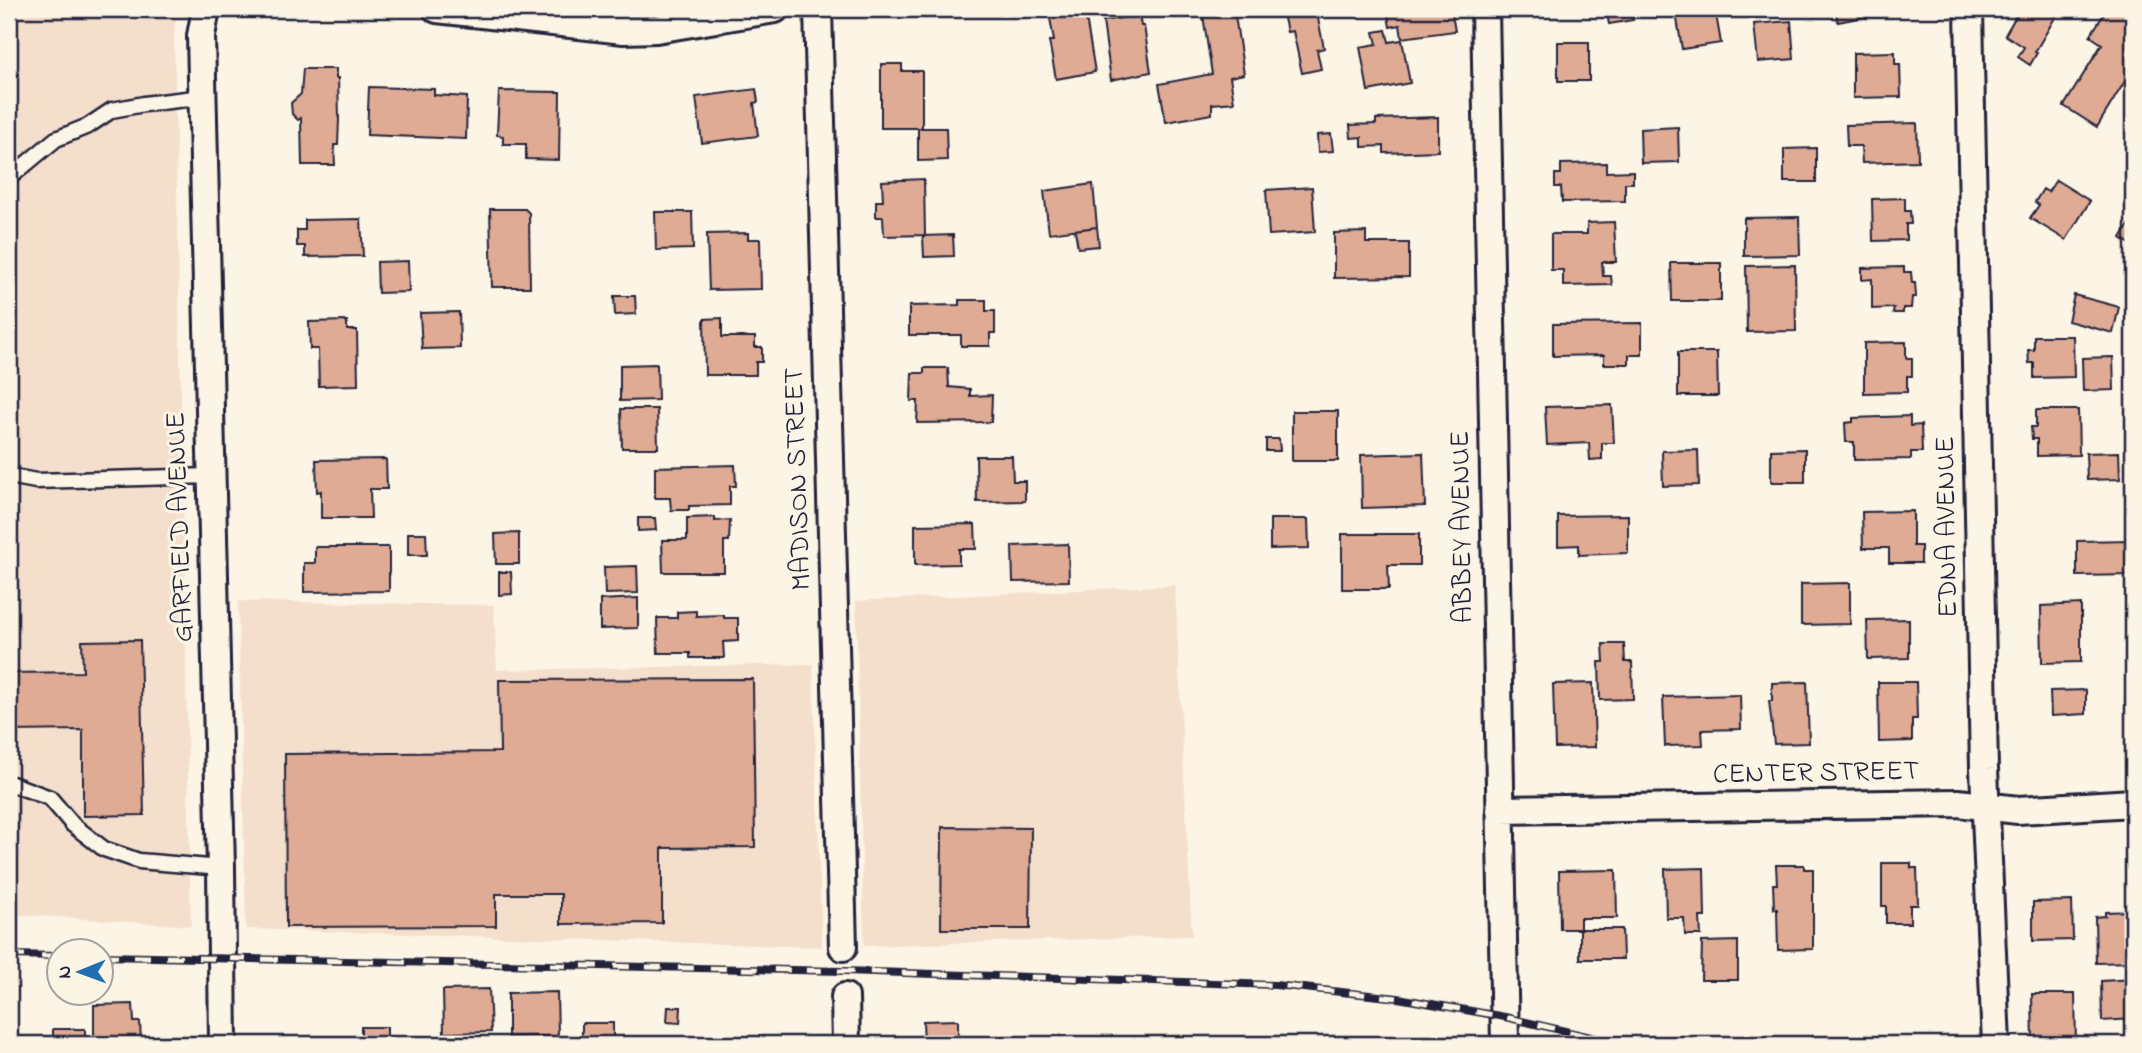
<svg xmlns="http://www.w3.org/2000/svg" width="2142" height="1053" viewBox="0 0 2142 1053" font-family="'Indie Flower',sans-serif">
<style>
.built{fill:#f4dfcd}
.building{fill:#e0ab95;stroke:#22223b;stroke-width:2}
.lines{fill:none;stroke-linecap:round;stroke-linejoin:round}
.lane-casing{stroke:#22223b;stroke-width:19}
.street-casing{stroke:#22223b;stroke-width:32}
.lane{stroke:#fcf5e5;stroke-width:14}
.street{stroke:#fcf5e5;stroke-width:26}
.rail-casing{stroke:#22223b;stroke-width:8}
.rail{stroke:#fcf5e5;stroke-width:5;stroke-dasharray:16;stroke-linecap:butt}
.labels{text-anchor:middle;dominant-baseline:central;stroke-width:6;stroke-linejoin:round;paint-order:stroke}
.street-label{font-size:28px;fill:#22223b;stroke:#fcf5e5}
</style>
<rect width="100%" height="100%" fill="#fcf5e5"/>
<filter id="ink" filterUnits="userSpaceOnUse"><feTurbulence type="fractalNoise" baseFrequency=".0143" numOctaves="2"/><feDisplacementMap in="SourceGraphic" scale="14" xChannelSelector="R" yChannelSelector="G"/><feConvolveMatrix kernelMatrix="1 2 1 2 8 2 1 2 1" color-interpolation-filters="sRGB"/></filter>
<g filter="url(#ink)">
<path class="built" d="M43 9H177L174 35 191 926 9 914V19Z
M1175 585 1192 936 864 946 856 601Z
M238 601 494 605 497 670 813 664 822 947 246 929Z"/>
<path class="building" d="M1202 9H1234L1244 74 1230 77 1234 102 1212 104V114L1166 122 1159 84 1212 74Z
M1282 9H1316L1324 48 1317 50 1321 69 1302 73 1293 31 1287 32Z
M1387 9H1451L1455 31 1402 38 1400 25 1390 27Z
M1606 9H1631L1633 20 1609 24Z
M1705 9H1715L1721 43 1682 49 1676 13Z
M1835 9H1868L1869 16 1838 22Z
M2011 9H2060L2035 52 2037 53 2030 65 2018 57 2024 47 2005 35 2016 16 2009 12Z
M2107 9H2127L2133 13V68L2097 127 2064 106 2102 44 2090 36Z
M1085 12 1095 72 1056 79 1049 41H1054L1050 18Z
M1139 15 1141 26H1144L1151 72 1111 80 1103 21Z
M1791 21 1794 59 1758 62 1754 24Z
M1386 30 1389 42 1402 40 1410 83 1368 91 1360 47 1377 44 1374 32Z
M1558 42H1589V81H1558Z
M1895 52V64H1900L1901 97 1853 98V53Z
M881 64H902V71H922V128H881Z
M303 69H336V78H338L339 119 338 145H334L335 165H302L301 118 298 120 292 114 291 103 301 94Z
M369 87 434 89V95L467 97 466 139 367 135Z
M756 89 758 102 754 103 758 136 702 143 696 97Z
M499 91 560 92 559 160 526 159V144H503V136L497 135Z
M1438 117V151L1384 153V146L1362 147V137L1351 138 1350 125 1376 124V119Z
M1917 123 1918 161 1862 163 1861 146H1847L1846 125Z
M1678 127 1679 162 1641 163 1640 129Z
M918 128H946L947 160 918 161Z
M1331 134 1333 151 1318 152 1317 135Z
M1816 148V182H1784V149Z
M1606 163V172L1633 171V183H1625V201L1562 202 1561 187H1555V174H1561V164Z
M924 179 925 235 884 236 883 217H876V201H883L882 181Z
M2056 180 2090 201 2066 240 2030 218 2039 205 2035 202 2043 189 2048 192Z
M1093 184 1097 227 1049 233 1044 191Z
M1312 187 1315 232 1269 235 1266 190Z
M1905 198V211H1910L1911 224H1906V240L1873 241 1872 199Z
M490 209H525L529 213 530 287H492Z
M655 212H692L693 249 656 250Z
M1799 217 1800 255 1744 256V218Z
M2133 218V246L2121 238Z
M361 219 363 256 305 257V246H297V230H305V220Z
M1614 222 1616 262H1602L1603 276H1611L1612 285 1563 286V270H1551V234H1587V223Z
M1097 227 1099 246 1078 248 1075 230Z
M1366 232V243H1409V277L1334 278V233Z
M748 233V239H760L761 289 709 290 707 234Z
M953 235 954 256 924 257 923 236Z
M408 261 409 292 378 293 377 262Z
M1671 263H1721V301H1672Z
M1795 265 1796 331 1747 332 1746 266Z
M1904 267V272H1911L1912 283H1915L1916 297H1912L1911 308H1903V313H1893L1894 308 1872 309V279L1862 280V268Z
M2074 295 2119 307 2113 333 2068 321Z
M614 296H635L636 314 615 315Z
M959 300H986V311H995V333H990V346H961V335H909V306L959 305Z
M459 312 460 348 422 349 420 313Z
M722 318V337H755V347H762V362H756V375H705L704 319Z
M347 321V330H357L358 385 319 386 318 349H310L309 322Z
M1642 323V355H1629V364H1604V355L1553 356V324Z
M2034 336H2073L2074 377 2034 378V363H2029L2028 350H2034Z
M1906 342V358H1912V376H1907V392L1864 393V343Z
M1678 352H1717L1718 396H1678Z
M2113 357 2114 390 2083 391 2082 358Z
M657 364 658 400 620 401V365Z
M924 368H948L949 387 970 389V396L992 395 991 422 917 423 918 401H911L912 373H924Z
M1612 405 1614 443H1602V459L1590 460 1589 443 1547 445 1545 407Z
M621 409H657L658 448H622Z
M2036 410H2078L2079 455 2037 456V439H2032L2031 427H2036Z
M1292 411H1338V461H1292Z
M1910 416V426L1921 425 1922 452H1911V459L1854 460V442H1846L1845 423 1853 422V418Z
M1266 439H1279L1280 451H1266Z
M1805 449V482H1771V450Z
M1698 450 1699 485 1663 486 1662 451Z
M2119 452 2120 479 2087 480 2086 453Z
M1423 453 1425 506 1362 508 1361 455Z
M976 456H1012L1013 481H1025V501L977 502Z
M386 459 387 489H370L371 518H321V491L317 492 316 460Z
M735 465 736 486H730V505L689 506V510H671L670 498H655V467Z
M1913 511V546H1921V563H1889V548H1863L1862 512Z
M1628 515V553L1579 555V545L1558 546V516Z
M715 517V521L730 520 729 541H724V572H663L662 540H687V518Z
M638 518H655L656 530 638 531Z
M1270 519H1308L1309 548 1270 549Z
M975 524 976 549H959V564L915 565V525Z
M408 533H426L427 555H408Z
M519 533V564H496L495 534Z
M1342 534H1419V565H1388L1389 589H1342Z
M2133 540V575L2077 576V541Z
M1068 544 1069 581 1013 582 1012 546Z
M315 547H389V591L304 592V563H315Z
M637 566 638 593 605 594 604 567Z
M499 572H511L512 594 499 595Z
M1850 583V624L1801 625V584Z
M638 598V628L600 629V600Z
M2081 604V662L2042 663 2041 606Z
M696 611V616L724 615V618H738V641L723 642 724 658H690V653H658L657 618H677V612Z
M1909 619V658L1868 659 1867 620Z
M140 640 144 815 83 816V730L9 731V673L83 672 82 641Z
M1603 644H1624L1625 662H1632L1633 699 1600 700 1599 662H1604Z
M753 679 755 847 662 848V923L561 924V894H496V926L286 927 285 754 500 752 499 680Z
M1807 682 1809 743 1774 744 1769 701H1772V683Z
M1878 682H1916L1917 719H1912V741L1879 742Z
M1593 683 1595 747 1555 748 1553 684Z
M2086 690V714L2051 716 2050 691Z
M1740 695 1741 729 1702 730 1703 745 1665 746 1663 697Z
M942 827 1031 828 1030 929H941Z
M1882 863H1911V868H1917L1918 905H1910V923H1886V906H1882Z
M1776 865H1804V869H1813V949L1778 950 1777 909H1774L1773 884H1777Z
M1704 868 1705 917H1700L1701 935H1685L1684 918H1666L1665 869Z
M1616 870 1617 918H1580V929H1560L1559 871Z
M2072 901 2073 940 2033 941V902Z
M2133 911V962L2096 963 2095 917 2105 916V912Z
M1580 929H1622L1623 959H1580Z
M1738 941V980H1701L1702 942Z
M2133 979V1019L2102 1021 2101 981Z
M489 989 491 1032 444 1033 443 990Z
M557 992 558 1036 508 1037V993Z
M2032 994H2075L2076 1044H2033Z
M133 1004 134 1022H140L141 1041 94 1042V1005Z
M668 1007H681L680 1023 667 1022Z
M958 1020V1044H924L923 1021Z
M582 1023H613V1044H582Z
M361 1027H387V1044H361Z
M53 1029H85V1044H53Z
M1425 1040V1044H1384V1041Z"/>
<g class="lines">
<g class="lane-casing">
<path id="lane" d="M9 178 56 139 88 126 112 110 144 104 203 97
M9 476 36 481 211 476
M12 784 50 798 73 825 104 849 139 861 221 868"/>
</g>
<g class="street-casing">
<path id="street" d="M206 9 201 36 221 868 223 1044
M437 9 624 30 656 29 775 9
M818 9 843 947
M1485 9 1505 1044
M1969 9 1984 769 1996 1044
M1500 810 1958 803 2018 810 2133 803
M845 997 846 1044"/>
</g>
<use href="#lane" class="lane"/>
<use href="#street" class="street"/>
<g class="rail-casing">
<path id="rail" d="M9 955 60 956
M102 956 844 971 1275 985 1398 998 1505 1017 1621 1044"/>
</g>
<use href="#rail" class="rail"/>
</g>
</g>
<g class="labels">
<g class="street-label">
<text transform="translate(799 479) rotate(-92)">MADISON STREET</text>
<text transform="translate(181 527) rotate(-92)">GARFIELD AVENUE</text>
<text transform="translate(1463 527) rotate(-91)">ABBEY AVENUE</text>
<text transform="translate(1948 527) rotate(-91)">EDNA AVENUE</text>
<text transform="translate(1816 774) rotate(-1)">CENTER STREET</text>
</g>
</g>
<rect width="2142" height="1053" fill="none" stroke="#fcf5e5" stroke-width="35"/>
<rect x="18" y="18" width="2107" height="1018" fill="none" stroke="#22223b" stroke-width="2.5" filter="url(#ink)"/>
<g transform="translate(80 972) rotate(269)"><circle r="33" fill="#fcf5e5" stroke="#a5a1a1" stroke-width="2"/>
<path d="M0-5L12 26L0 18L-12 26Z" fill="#1f6fb2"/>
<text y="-10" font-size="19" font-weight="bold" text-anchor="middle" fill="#22223b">N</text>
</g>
</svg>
